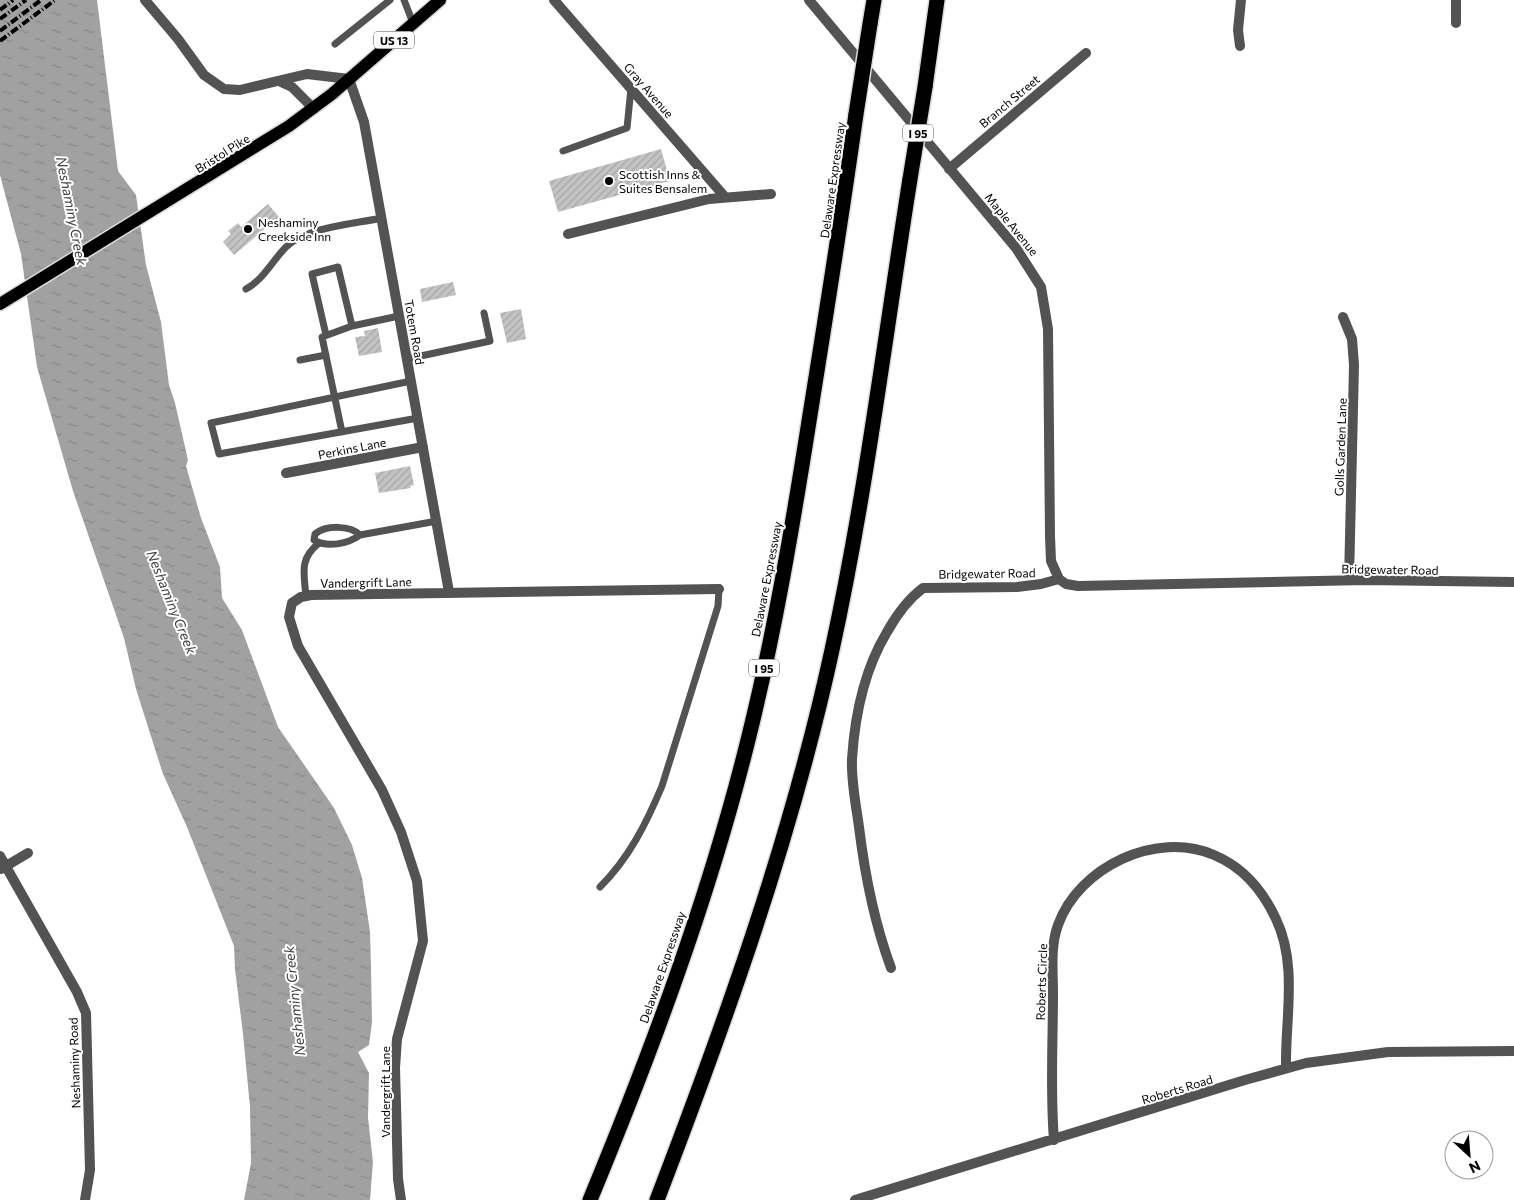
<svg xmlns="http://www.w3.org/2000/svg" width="1514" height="1200" viewBox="0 0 1514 1200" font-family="Commissioner,sans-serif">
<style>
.water{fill:url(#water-ripples)}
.building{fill:url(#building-hatch)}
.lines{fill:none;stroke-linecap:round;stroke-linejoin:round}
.primary-casing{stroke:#dbdbdb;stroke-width:15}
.motorway-casing{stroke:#dbdbdb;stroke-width:18}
.service{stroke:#535353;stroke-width:7}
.minor{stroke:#535353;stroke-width:10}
.tertiary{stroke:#535353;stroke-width:10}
.primary{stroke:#000;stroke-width:12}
.motorway{stroke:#000;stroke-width:15}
.rail{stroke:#000;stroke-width:4;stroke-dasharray:8 2.5 1 2.5;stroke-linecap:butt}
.motorway-bridge-casing{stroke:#dbdbdb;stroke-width:18;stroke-linecap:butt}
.motorway-bridge{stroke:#000;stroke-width:15}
.poi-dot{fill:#000;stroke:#fff;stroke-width:2}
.labels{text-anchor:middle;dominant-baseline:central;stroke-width:4;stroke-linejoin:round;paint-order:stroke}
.shield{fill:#fff;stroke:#4c4c4c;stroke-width:1}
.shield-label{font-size:11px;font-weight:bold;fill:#000}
.street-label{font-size:12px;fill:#000;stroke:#fff}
.poi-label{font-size:12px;fill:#000;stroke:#fff;text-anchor:start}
.water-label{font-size:14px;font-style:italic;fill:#424242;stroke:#fff}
</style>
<defs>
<pattern id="water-ripples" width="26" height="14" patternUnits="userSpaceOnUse" patternTransform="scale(1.25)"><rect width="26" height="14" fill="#a1a1a1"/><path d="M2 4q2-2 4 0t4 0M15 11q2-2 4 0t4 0" fill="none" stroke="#898989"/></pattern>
<pattern id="building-hatch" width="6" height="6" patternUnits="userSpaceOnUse" patternTransform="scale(1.25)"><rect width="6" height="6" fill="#c3c3c3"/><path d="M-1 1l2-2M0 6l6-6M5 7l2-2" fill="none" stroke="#a6a6a6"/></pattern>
</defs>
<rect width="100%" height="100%" fill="#fff"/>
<path class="water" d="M0 0H97L118 171 136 195 146 265 161 322 169 385 175 403 188 460 186 466 201 518 220 567 222 598 242 630 278 727 334 808 352 845 362 878 370 932 371 967 372 1022 369 1045 358 1052 369 1073 368 1118 373 1162 370 1200H244L251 1163 250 1107 243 1034 235 969 234 946 187 827 163 774 136 689 124 638 73 491 37 367 21 254 0 175Z"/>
<path class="building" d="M661 149 670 181 558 212 549 181Z
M268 204 279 217 234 255 223 242 231 234 228 231 238 223 241 227Z
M453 282 456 295 422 302 420 289Z
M521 309 526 339 507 343 500 313Z
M378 328 382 352 359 356 355 337 365 336 364 331Z
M410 466 414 485 410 486 411 488 379 493 375 473Z"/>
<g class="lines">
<g class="primary-casing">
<path id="primary" d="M0 304 289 126 332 94 440 0"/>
</g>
<g class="motorway-casing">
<path id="motorway" d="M870 24 874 0
M925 87 937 0
M590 1200C652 1050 710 895 749 736 775 631 793 523 810 415 826 315 842 215 856 114
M657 1200C726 1020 791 839 832 650 866 494 885 336 910 179"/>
</g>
<path class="service" d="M404 0 413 23
M335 44 390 0
M563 151 627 128 631 88
M246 289C264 279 272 261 286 247 307 227 354 224 382 218
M326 335 312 274 338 267 352 326
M407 359 490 341 484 313
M300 360 326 355
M411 381 211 423 219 454 418 418
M342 432 322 337 352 326 399 316
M360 535C350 525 326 525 315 534L314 540C327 548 348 544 360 535L437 521
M306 596C304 573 299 559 319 543
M600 887C629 858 646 824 662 786L718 606 719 589"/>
<path class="minor" d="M554 0 725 197
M809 0 1016 248 1041 287 1048 329 1050 536 1051 561 1059 579
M1456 23V0
M1240 46 1238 30 1241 0
M349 79 364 122 449 592
M949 169 1086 53
M568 234 709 199 771 194
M1343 317 1352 339 1354 365 1349 580
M286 473 423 447
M0 856 77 992 86 1013 90 1170 85 1200
M1 869 28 853
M891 968C874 922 865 876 859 827 856 805 851 781 852 759 855 713 864 670 887 632 897 614 907 600 923 588L1017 587 1041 584 1059 579 1066 584 1078 586 1365 580 1514 582
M1054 1140C1050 1091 1053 1042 1053 993 1053 971 1050 947 1058 925 1079 867 1156 830 1214 855 1243 867 1263 891 1276 919 1298 965 1285 1019 1286 1068
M401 1200 398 1179 395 1068 397 1039 423 941 417 881 401 832 382 790 298 646 289 617 292 603 301 597 311 595 719 589
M855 1200 1245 1080 1306 1063 1388 1052 1514 1051"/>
<path class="tertiary" d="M145 0 178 39 204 75 224 89 240 90 307 74 349 79
M279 81 292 87 314 109"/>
<use href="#primary" class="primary"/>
<use href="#motorway" class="motorway"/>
<path class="rail" d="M0 10 13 0
M0 19 26 0
M0 31 41 0
M0 41 55 0"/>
<g class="motorway-bridge-casing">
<path id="motorway-bridge" d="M856 114 870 24
M910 179 925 87"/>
</g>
<use href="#motorway-bridge" class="motorway-bridge"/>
</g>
<g class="poi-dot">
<circle cx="609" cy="181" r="5"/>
<circle cx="248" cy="229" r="5"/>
</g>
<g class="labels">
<g class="shield">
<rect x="374" y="31.5" width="40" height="17" rx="4"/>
<rect x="903" y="124.5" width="30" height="17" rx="4"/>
<rect x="749" y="659.5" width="30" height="17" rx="4"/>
</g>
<g class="shield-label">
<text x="394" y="40">US 13</text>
<text x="918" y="133">I 95</text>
<text x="764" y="668">I 95</text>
</g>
<g class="street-label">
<text transform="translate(649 90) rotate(49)">Gray Avenue</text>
<text transform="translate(1009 101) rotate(-40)">Branch Street</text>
<text transform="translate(222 153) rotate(-32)">Bristol Pike</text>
<text transform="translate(832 180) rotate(-82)">Delaware Expressway</text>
<text transform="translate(1012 224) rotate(51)">Maple Avenue</text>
<text transform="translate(415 332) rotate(80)">Totem Road</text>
<text transform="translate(1340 447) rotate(-88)">Golls Garden Lane</text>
<text transform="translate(352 448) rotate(-11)">Perkins Lane</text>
<text transform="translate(1390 569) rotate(1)">Bridgewater Road</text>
<text transform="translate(987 573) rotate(-1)">Bridgewater Road</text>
<text transform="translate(766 579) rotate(-79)">Delaware Expressway</text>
<text transform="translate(366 582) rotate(-1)">Vandergrift Lane</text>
<text transform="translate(662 967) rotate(-71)">Delaware Expressway</text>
<text transform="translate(1041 982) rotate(-88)">Roberts Circle</text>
<text transform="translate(74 1063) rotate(-92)">Neshaminy Road</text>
<text transform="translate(1177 1089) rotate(-17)">Roberts Road</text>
<text transform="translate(385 1092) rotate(-90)">Vandergrift Lane</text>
</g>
<g class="poi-label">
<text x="619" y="174">Scottish Inns &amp;<tspan x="619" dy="14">Suites Bensalem</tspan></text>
<text x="258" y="222">Neshaminy<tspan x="258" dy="14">Creekside Inn</tspan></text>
</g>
<g class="water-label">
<text transform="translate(72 211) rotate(79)">Neshaminy Creek</text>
<text transform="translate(172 602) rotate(68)">Neshaminy Creek</text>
<text transform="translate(294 1001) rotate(-96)">Neshaminy Creek</text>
</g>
</g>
<g transform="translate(1469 1155) rotate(154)"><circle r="24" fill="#ffffff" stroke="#999999"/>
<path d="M0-4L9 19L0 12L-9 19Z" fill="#000000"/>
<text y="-8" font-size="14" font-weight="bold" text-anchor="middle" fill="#000000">N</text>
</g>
</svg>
